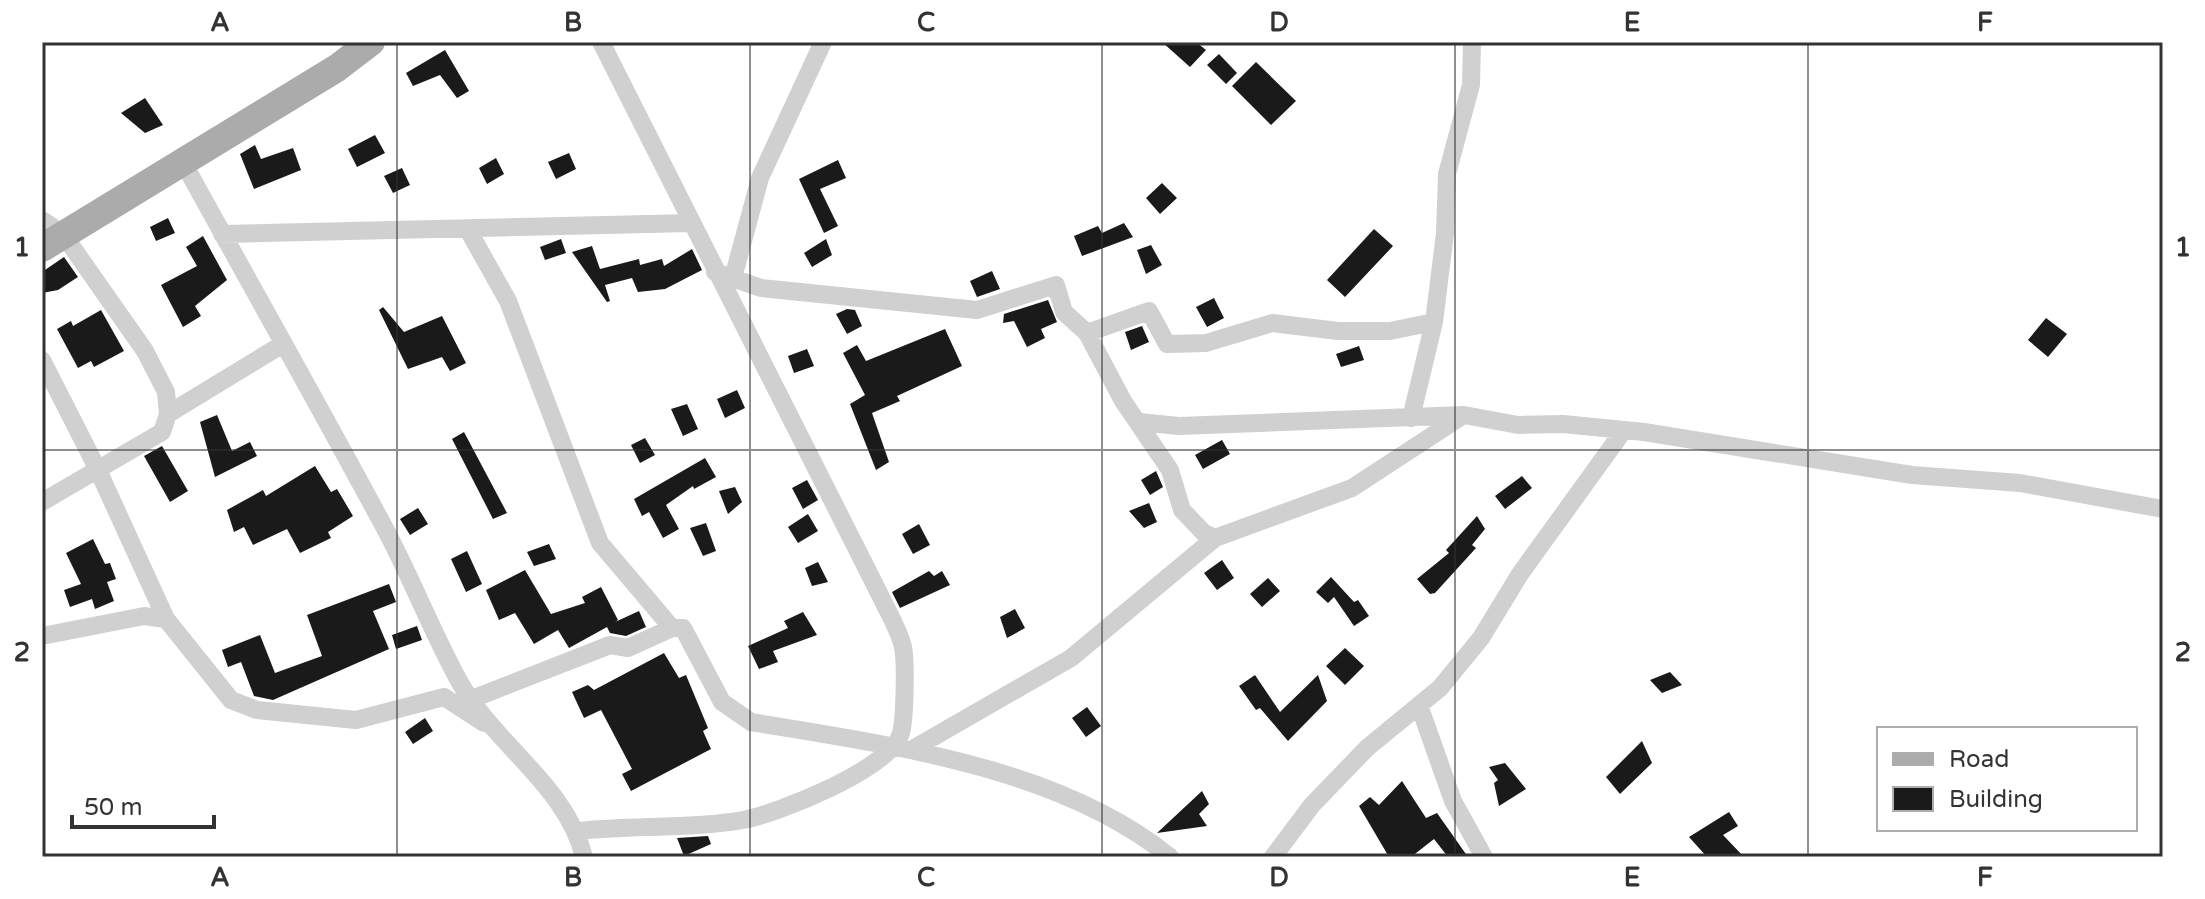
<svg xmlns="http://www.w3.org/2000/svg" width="2205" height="899" viewBox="0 0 2205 899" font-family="'Varela Round',sans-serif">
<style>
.building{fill:#1a1a1a}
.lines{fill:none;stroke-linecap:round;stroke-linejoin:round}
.minor{stroke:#d0d0d0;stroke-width:18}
.primary{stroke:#ababab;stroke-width:28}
.grid{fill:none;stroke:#333;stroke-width:2;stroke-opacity:0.55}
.neatline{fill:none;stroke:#333;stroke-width:3}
.grid-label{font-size:26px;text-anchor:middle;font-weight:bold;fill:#333}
</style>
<rect width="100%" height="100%" fill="#fff"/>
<path class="building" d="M1162 42H1196L1206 50 1190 67Z
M445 50 469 91 457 98 440 75 413 86 406 73Z
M1219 54 1237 73 1226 84 1207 65Z
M1256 62 1296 101 1271 125 1232 86Z
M145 98 163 125 145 133 121 113Z
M375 135 385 153 357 167 348 149Z
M255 145 261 159 293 148 301 170 254 189 240 154Z
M569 153 576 169 556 179 548 162Z
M496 158 504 174 487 184 479 168Z
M838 160 846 178 820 189 838 226 824 233 799 179Z
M402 168 410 185 393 193 384 176Z
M1162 183 1177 198 1160 214 1146 198Z
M168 218 175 233 156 241 150 227Z
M1124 223 1133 237 1082 256 1074 236 1098 226 1102 233Z
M1374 229 1393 246 1345 297 1327 280Z
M203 236 227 280 195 306 201 316 183 327 161 285 197 266 186 247Z
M561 239 566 253 545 260 540 247Z
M826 239 832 255 812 267 804 253Z
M1151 245 1162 265 1146 274 1137 250Z
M592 246 600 269 639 259 640 265 662 259 664 266 692 249 702 270 665 289 638 292 632 278 605 285 610 301 607 302 572 252Z
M64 257 78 277 58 290 42 293V272Z
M992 271 1000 289 977 297 970 281Z
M1214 298 1224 318 1207 327 1196 307Z
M1048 300 1057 322 1041 329 1045 338 1027 347 1014 321 1003 323 1004 314Z
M383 307 404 332 442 316 466 363 450 371 442 357 408 369 379 310Z
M847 309 855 310 862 326 847 334 836 314Z
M101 310 124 351 94 367 91 361 78 368 57 329 71 321 73 326Z
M2046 318 2067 334 2048 357 2028 340Z
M1142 326 1149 342 1131 350 1125 332Z
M945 329 962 366 897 396 900 401 872 413 889 462 876 470 850 404 865 395 843 353 857 345 866 361Z
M1359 346 1364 360 1341 367 1336 354Z
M807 349 814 366 794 373 788 356Z
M737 390 745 408 725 418 717 399Z
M687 404 698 429 683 436 671 409Z
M217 415 232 451 250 442 257 456 215 477 200 422Z
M464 432 507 513 493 519 452 439Z
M645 438 655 455 640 463 631 445Z
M1222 440 1230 454 1203 469 1195 455Z
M162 446 188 491 170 502 144 456Z
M705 458 716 477 694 489 693 486 666 505 679 529 663 538 649 512 642 516 634 499Z
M315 466 331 492 337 489 353 516 328 532 331 538 300 553 287 529 253 545 244 527 234 532 227 510 263 490 266 496Z
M1156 471 1163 487 1150 495 1141 480Z
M1522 476 1532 488 1505 509 1495 496Z
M807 480 818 500 803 509 792 488Z
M735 487 742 502 728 514 719 491Z
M1149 503 1157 522 1144 528 1129 511Z
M418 508 428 524 410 535 400 519Z
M808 514 818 531 798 543 788 527Z
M1477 516 1485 529 1472 545 1476 548 1435 593 1430 594 1417 579 1449 553 1446 550Z
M706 523 716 551 703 556 690 528Z
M919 524 930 545 913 554 902 534Z
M93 539 105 564 110 563 116 579 107 582 114 601 95 609 92 599 70 607 64 590 81 584 66 553Z
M549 544 556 559 534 566 527 552Z
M467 551 482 584 466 592 451 559Z
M1222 560 1234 578 1217 590 1204 573Z
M818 562 828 582 812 586 805 568Z
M525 570 551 614 585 603 582 597 601 587 618 620 615 622 639 611 646 627 626 636 610 633 607 627 569 648 558 630 534 644 515 613 499 620 486 590Z
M929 571 934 576 942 571 950 585 900 608 892 592Z
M1331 577 1354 602 1358 600 1369 616 1354 626 1334 597 1328 603 1316 592Z
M1268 578 1280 591 1262 607 1250 594Z
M389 584 396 602 373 611 389 649 273 700 254 696 241 662 228 667 222 650 260 635 275 673 322 656 307 615Z
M1015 609 1025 628 1007 638 1000 617Z
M803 612 817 635 773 651 778 662 759 669 748 646 788 628 784 621Z
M417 626 422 640 396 649 392 635Z
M1345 648 1364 666 1345 685 1326 666Z
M664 653 679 678 686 675 708 728 703 731 711 749 631 791 622 774 632 769 601 710 584 718 572 692 588 685 594 690Z
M1670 672 1682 685 1662 693 1650 680Z
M1255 675 1280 712 1318 675 1327 701 1288 741 1260 708 1256 710 1239 686Z
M1087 707 1101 726 1086 737 1072 718Z
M425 718 433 731 413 744 405 732Z
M1642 741 1652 763 1620 794 1606 777Z
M1505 763 1526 789 1499 806 1494 783 1498 780 1489 767Z
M1402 781 1426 818 1437 813 1468 857H1448L1434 839 1411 857H1389L1359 806 1370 797 1379 805Z
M1202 791 1209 804 1199 814 1207 826 1157 833Z
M1729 812 1738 826 1723 835 1744 857H1707L1689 837Z
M708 836 711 844 684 856 677 838Z"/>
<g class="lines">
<path class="minor" d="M183 162C249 282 317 402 382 523 410 574 431 630 459 681 494 744 567 786 584 857
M42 220 63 234 145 351 166 392 168 414 162 432 42 502
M467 228 508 301 600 543 672 628H683L722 702 751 722C889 745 1059 767 1170 857
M222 234 691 223
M715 272 761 288 977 310 1056 285 1064 312 1087 333 1123 401 1170 470 1182 510 1204 533 1215 538
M733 278 760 178 823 42
M1087 333 1149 311 1167 344 1206 343 1272 323 1338 331H1390L1434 322
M42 360 98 470 166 619
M168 414 283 344
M1411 418 1434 322 1445 233 1447 174 1471 85 1472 42
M1139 422 1179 426 1464 415 1518 425 1563 424 1644 432 1912 475 2020 483 2163 509
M42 636 144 616 166 619 231 700 257 710 356 720 444 697 484 723
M472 699 610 645 628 648 672 628
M1419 705 1453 801 1484 857
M911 750 1071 658 1215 538 1352 488 1462 416
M578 831C630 825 693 829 743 820 777 814 892 768 901 733 905 717 906 663 903 647 899 630 888 612 881 597L601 42
M1273 857 1312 805 1367 748 1440 688 1481 638 1520 574 1624 430"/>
<path class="primary" d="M42 248 337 68 371 42"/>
</g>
<path class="grid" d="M397 42V857M750 42V857M1102 42V857M1455 42V857M1808 42V857M42 450H2163"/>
<rect width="2205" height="899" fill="none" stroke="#ffffff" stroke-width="88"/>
<rect x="1877" y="727" width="260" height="104" fill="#ffffff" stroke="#adadad" stroke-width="2"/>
<rect x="1893" y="753" width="40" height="12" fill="#ababab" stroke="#adadad" stroke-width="2"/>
<text x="1949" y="767" font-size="24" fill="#333333">Road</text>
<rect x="1893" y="787" width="40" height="24" fill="#1a1a1a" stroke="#adadad" stroke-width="2"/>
<text x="1949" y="807" font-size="24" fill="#333333">Building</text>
<path d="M72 815v12h142v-12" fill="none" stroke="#333333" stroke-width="4"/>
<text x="84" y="815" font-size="24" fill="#333333" stroke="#ffffff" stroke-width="6" paint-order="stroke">50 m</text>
<rect x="44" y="44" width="2117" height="811" class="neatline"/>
<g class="grid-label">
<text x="220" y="31">A</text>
<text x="573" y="31">B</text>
<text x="926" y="31">C</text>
<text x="1279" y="31">D</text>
<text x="1632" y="31">E</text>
<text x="1985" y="31">F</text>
<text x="22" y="256">1</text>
<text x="2183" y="256">1</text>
<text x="22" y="661">2</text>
<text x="2183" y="661">2</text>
<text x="220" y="886">A</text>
<text x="573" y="886">B</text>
<text x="926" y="886">C</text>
<text x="1279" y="886">D</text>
<text x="1632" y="886">E</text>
<text x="1985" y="886">F</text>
</g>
</svg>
